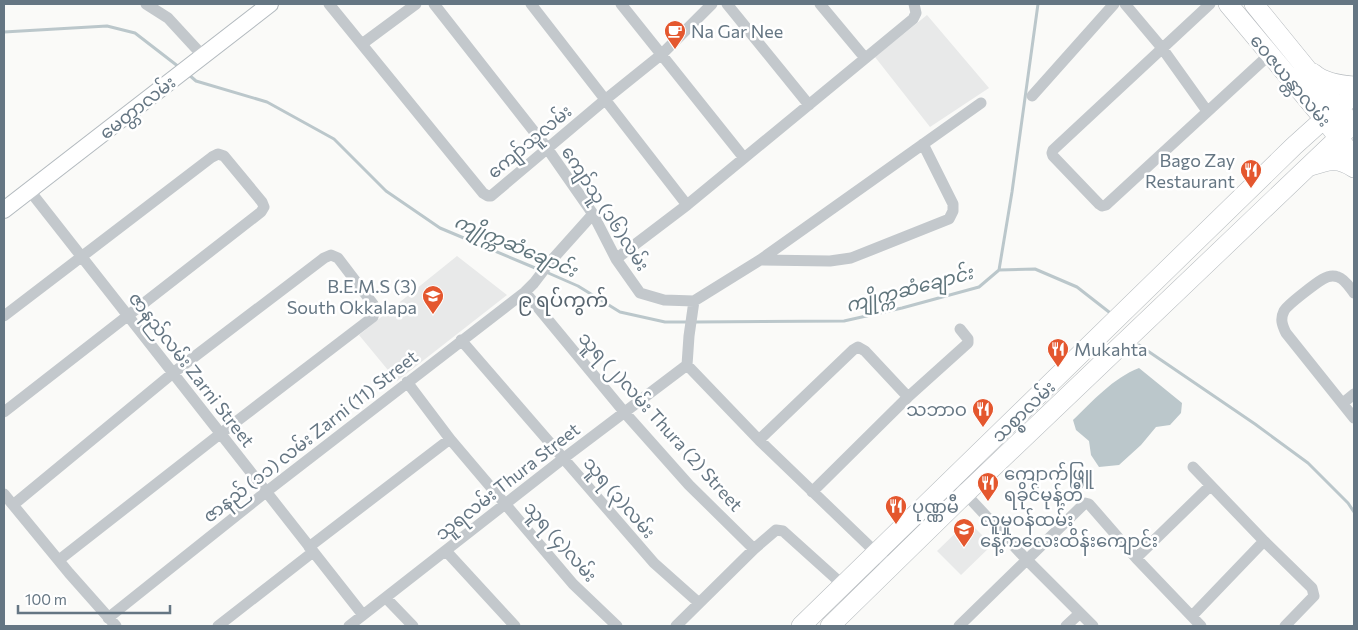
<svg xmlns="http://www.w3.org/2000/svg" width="1358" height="630" viewBox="0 0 1358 630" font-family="Commissioner,'Noto Sans Myanmar',sans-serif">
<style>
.built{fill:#e8e9e9}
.water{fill:#bbc7cb}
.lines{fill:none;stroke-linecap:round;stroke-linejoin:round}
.stream{stroke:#bbc7cb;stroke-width:3}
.secondary-casing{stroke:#b3babf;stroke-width:18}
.primary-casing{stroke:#b5babe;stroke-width:20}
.minor{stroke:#c3c8cc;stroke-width:11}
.secondary{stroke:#fff;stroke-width:16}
.primary{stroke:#fff;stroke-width:19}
.labels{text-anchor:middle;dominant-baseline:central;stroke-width:5;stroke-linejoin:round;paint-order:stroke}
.poi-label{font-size:18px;fill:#657683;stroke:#fff;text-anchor:start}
.street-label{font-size:18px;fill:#657683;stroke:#fff}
.water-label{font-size:19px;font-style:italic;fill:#60757c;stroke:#fff}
.quarter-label{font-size:20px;fill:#57646e;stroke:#fff}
</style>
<rect width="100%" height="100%" fill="#fafaf8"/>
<path class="built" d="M927 15 989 88 930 127 875 57Z
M457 256 507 295 397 381 359 335Z
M968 521 992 545 961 575 937 551Z"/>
<path class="water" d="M1139 368 1182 403 1181 413 1170 425 1156 427 1141 445 1119 465 1099 467 1091 455 1089 441 1076 430 1073 420C1093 401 1113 378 1139 368Z"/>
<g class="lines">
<path class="stream" d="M4 32 107 26 135 33 179 67
M188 74 196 81 267 102 334 139 386 191 440 228 540 270
M999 270 1012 192 1038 4
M546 272 578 286 620 312 665 322H688
M695 322 844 321 902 308 979 287 999 270 1035 269 1077 287 1109 312
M1139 345 1255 424 1308 463 1348 503 1354 512"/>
<g class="secondary-casing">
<path id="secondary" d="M4 210 270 4"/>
</g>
<g class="primary-casing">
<path id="primary" d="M1228 4 1324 119 1354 158
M1254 4 1346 117
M1313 73C1324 83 1340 85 1354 86
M1308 167C1326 161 1337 156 1354 168
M801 626 1294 146 1324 119 1354 95
M830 626 965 494 1354 123"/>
</g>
<path class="minor" d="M146 4 168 18 203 56
M329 4 483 193 488 196H491L606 99 662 54 712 4
M434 4 547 148 593 214 616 259 640 293 664 300 694 301
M531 4 687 205
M621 4 744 158
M727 4 809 105
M820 4 865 58
M1125 4 1162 48 1207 111
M1210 4 1053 150 1052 153 1053 156 1099 204 1102 206 1106 205 1270 54
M362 44 416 4
M1032 96 1114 4
M30 191 363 615
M616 259 687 205 913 19 916 13 914 4
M760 260 830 261 851 258 949 219 953 211V204L923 144
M525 292 625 413 689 485 754 549
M1354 293C1350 288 1345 279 1338 277 1333 275 1328 276 1323 279 1316 283 1287 305 1284 311 1280 319 1282 325 1286 333L1354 418
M4 316 212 157 218 154 224 156 262 202 264 207 261 212 4 412
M461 340 654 563 699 603
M687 365 759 440 891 567
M407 382 450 439 573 584 617 626
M1343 403 1354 394
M759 440 853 350 858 347 865 351 908 397
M1193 467 1264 541 1312 588 1314 596 1285 626
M962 490 1026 559 1093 626
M812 492 908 397 968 343V339L960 329
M4 494 69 573 116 626
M13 505 173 373 324 258 331 255 338 258 373 304 375 309 373 317 220 434 59 560
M309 547 450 439
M446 551 515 626
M1136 558 1210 486
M386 598 413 626
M1192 616 1264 541
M108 618 266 492 525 292 534 283 550 262 593 214
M218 626 313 552
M349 626 564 458 687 365 689 336 694 301 760 260 981 103
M676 626 754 549 776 530 783 531 843 585
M959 626 1085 503 1089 504 1136 558 1201 626
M1066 626 1080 613"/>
<use href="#secondary" class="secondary"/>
<use href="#primary" class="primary"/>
</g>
<defs>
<g id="cafe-pin" transform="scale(1.125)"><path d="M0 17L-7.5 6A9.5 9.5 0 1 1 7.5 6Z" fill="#e4572e" stroke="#fff"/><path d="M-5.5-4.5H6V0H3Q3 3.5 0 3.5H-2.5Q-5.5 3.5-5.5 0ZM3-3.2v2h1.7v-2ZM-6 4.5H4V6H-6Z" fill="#fff"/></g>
<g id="restaurant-pin" transform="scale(1.125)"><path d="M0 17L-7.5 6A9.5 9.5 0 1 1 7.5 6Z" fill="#e4572e" stroke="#fff"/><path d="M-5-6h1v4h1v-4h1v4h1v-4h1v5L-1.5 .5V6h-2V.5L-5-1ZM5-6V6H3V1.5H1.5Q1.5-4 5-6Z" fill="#fff"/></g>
<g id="school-pin" transform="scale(1.125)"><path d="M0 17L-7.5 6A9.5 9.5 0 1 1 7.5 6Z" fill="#e4572e" stroke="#fff"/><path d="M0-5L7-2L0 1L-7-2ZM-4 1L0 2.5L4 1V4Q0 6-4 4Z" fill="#fff"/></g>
</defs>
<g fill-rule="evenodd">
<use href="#cafe-pin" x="675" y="31"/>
<use href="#restaurant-pin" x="1251" y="170"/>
<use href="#school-pin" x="433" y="296"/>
<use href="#restaurant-pin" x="1058" y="349"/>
<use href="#restaurant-pin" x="983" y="409"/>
<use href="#restaurant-pin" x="988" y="483"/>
<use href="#restaurant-pin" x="896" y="506"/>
<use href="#school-pin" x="964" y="529"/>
</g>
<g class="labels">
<g class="poi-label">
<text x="691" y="31">Na Gar Nee</text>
<text x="1235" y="160" text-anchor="end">Bago Zay<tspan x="1235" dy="21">Restaurant</tspan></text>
<text x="417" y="286" text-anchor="end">B.E.M.S (3)<tspan x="417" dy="21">South Okkalapa</tspan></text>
<text x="1074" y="349">Mukahta</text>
<text x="967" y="409" text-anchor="end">သဘာဝ</text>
<text x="1004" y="473">ကျောက်ဖြူ<tspan x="1004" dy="21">ရခိုင်မုန့်တီ</tspan></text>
<text x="912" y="506">ပုဏ္ဏမီ</text>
<text x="980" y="519">လူမှုဝန်ထမ်း<tspan x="980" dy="21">နေ့ကလေးထိန်းကျောင်း</tspan></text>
</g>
<g class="street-label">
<text transform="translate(1291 80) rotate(50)">ဝေဇယန္တာလမ်း</text>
<text transform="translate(137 107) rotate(-38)">မေတ္တာလမ်း</text>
<text transform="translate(529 141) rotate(-40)">ကျော်သူလမ်း</text>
<text transform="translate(606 208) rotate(57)">ကျော်သူ (၁၆)လမ်း</text>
<text transform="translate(192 369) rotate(52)">ဇာနည်လမ်း Zarni Street</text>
<text transform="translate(1023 411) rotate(-44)">သစ္စာလမ်း</text>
<text transform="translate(661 421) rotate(48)">သူရ (၂)လမ်း Thura (2) Street</text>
<text transform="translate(310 436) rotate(-38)">ဇာနည် (၁၁) လမ်း Zarni (11) Street</text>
<text transform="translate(507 481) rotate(-38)">သူရလမ်း Thura Street</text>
<text transform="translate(620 497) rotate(50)">သူရ (၃)လမ်း</text>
<text transform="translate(561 541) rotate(49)">သူရ (၄)လမ်း</text>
</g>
<g class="water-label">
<text transform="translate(516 245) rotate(23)">ကျိုက္ကဆံချောင်း</text>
<text transform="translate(909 288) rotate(-15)">ကျိုက္ကဆံချောင်း</text>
</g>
<g class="quarter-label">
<text x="563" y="299">၉ ရပ်ကွက်</text>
</g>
</g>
<rect width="1358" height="630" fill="none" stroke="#657683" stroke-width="10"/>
<path d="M18 605v8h152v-8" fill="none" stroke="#657683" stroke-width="2.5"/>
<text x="25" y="605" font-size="15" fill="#657683" stroke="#ffffff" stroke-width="4" paint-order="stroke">100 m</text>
</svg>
